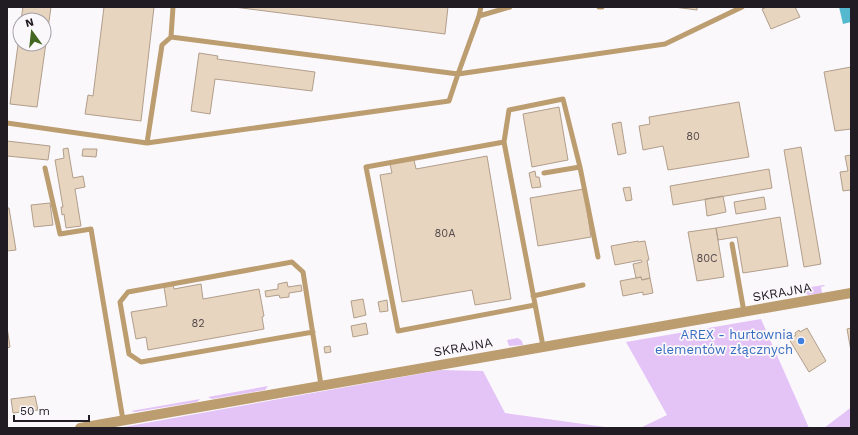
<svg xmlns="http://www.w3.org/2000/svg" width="858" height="435" viewBox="0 0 858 435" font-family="'Work Sans',sans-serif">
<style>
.green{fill:#e4c3f6}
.water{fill:#54b9ce}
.building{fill:#e8d5c0;stroke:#b19e8b}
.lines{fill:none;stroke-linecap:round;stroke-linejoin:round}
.lane{stroke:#bc9d70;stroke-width:5}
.street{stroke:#bc9d70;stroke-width:10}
.shop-dot{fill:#3f7fe0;stroke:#fbf8fc;stroke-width:1.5}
.labels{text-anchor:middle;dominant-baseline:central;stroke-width:3.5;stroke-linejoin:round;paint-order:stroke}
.number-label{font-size:11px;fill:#534a4b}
.street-label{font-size:13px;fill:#211b24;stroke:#fbf8fc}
.shop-label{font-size:13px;fill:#366cbe;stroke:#fbf8fc;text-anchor:end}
</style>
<rect width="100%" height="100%" fill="#fbf8fc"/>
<path class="green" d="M824 285 825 286 821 287 822 293 808 295 805 292 804 288Z
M761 319 809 428H640L667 415 626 342Z
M518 338 522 341 523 345 509 346 507 340Z
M441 370 483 371 505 413 612 428H118Z
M268 386 265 390 212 399 208 397Z
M200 399 197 402 135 412 131 411Z
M851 407V428H824L849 409Z"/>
<path class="water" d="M839 7H851V22L843 24Z"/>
<path class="building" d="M23 7H51L37 107 10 104 20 30V44H44V20H21Z
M104 7H154L141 121 85 114 88 95 93 96Z
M234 7H448L445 34Z
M674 7H697V10Z
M767 7H795L800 17 771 29 762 9Z
M199 53 218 56 217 59 315 72 312 91 215 79 210 114 191 111Z
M851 67V129L835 131 824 72Z
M739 102 749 157 668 170 663 146 643 150 639 126 650 124 649 117Z
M559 107 568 160 532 167 523 114Z
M621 122 626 153 618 155 612 124Z
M7 141 50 146 48 160 7 156Z
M801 147 821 264 804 267 784 150Z
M68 148 73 178 83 176 85 187 75 189 81 226 66 228 64 214 62 215 61 207H63L55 160 64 158 63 149Z
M83 149H97L96 157 82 156Z
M851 155V194L850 190 843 191 840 172 848 171 845 156Z
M487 156 511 299 475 305 472 290 402 302 380 175 392 173 390 164 414 160 416 169Z
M769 169 772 188 673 205 670 186Z
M535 171 536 177H539L541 187 532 188 529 173Z
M630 187 632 200 626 201 623 188Z
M584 189 591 237 538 246 530 198Z
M723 196 726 212 707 216 705 199Z
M764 197 766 209 736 214 734 202Z
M50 203 53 225 34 227 31 205Z
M7 208H9L16 250 7 251Z
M780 217 788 266 743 273 737 237 718 240 716 228Z
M716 228 724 277 697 281 688 232Z
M638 241V242L645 241 649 260H647L650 278 642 280 641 277 636 278 633 264 642 262 641 260 615 265 611 246Z
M641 277 642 280 650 278 653 293 643 295V292L623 296 620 281Z
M287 282 288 287 301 285 302 291 289 293V297L280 298 279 295 266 297 265 291 278 289V284Z
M201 284 203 299 259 289 264 316 262 317 264 329 148 350 146 337 136 339 131 312 167 306 164 287 173 285 174 289Z
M363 299 366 315 354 318 351 301Z
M387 300 388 311 380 312 378 302Z
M366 323 368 334 353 337 351 326Z
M7 327 10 347 7 348Z
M807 328 826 361 809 372 789 339 796 335 795 333 799 330 800 332Z
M851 328V351L847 329Z
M330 346 331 352 325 353 324 347Z
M35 396 38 410 13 413 11 399Z"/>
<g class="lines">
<path class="lane" d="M173 7 171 37 458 74 479 16 481 7
M599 7H602
M479 16 510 7
M7 123 147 143 449 101 458 74 665 44 742 7
M504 142 509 110 563 99 580 167 598 257
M147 143 162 45 171 37
M45 168 60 234 91 229 123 420
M544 173 580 167
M732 244 744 312
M533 296 583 285
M535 305 398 331 366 167 504 142 543 346
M313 332 141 362 129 354 120 302 128 292 292 262 303 272 321 385"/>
<path class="street" d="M80 428 851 293"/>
</g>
<circle class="shop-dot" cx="801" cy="341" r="4"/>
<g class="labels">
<g class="number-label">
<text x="693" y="136">80</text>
<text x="445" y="233">80A</text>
<text x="707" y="258">80C</text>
<text x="198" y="323">82</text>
</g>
<g class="street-label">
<text transform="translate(782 292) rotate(-10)">SKRAJNA</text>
<text transform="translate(463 347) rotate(-10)">SKRAJNA</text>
</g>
<g class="shop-label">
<text x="793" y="334">AREX - hurtownia<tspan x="793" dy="15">elementów złącznych</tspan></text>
</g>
</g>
<rect width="858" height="435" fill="none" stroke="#211b24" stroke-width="16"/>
<g transform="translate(32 32) rotate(345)"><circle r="19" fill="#fbf8fc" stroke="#a4a0a6"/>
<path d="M0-3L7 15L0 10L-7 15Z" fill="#436720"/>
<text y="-6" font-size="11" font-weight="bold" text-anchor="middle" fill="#211b24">N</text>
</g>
<path d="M14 415v6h75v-6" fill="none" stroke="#211b24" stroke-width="2"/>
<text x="20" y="415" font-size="12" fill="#211b24" stroke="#fbf8fc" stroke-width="3" paint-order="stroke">50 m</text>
</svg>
